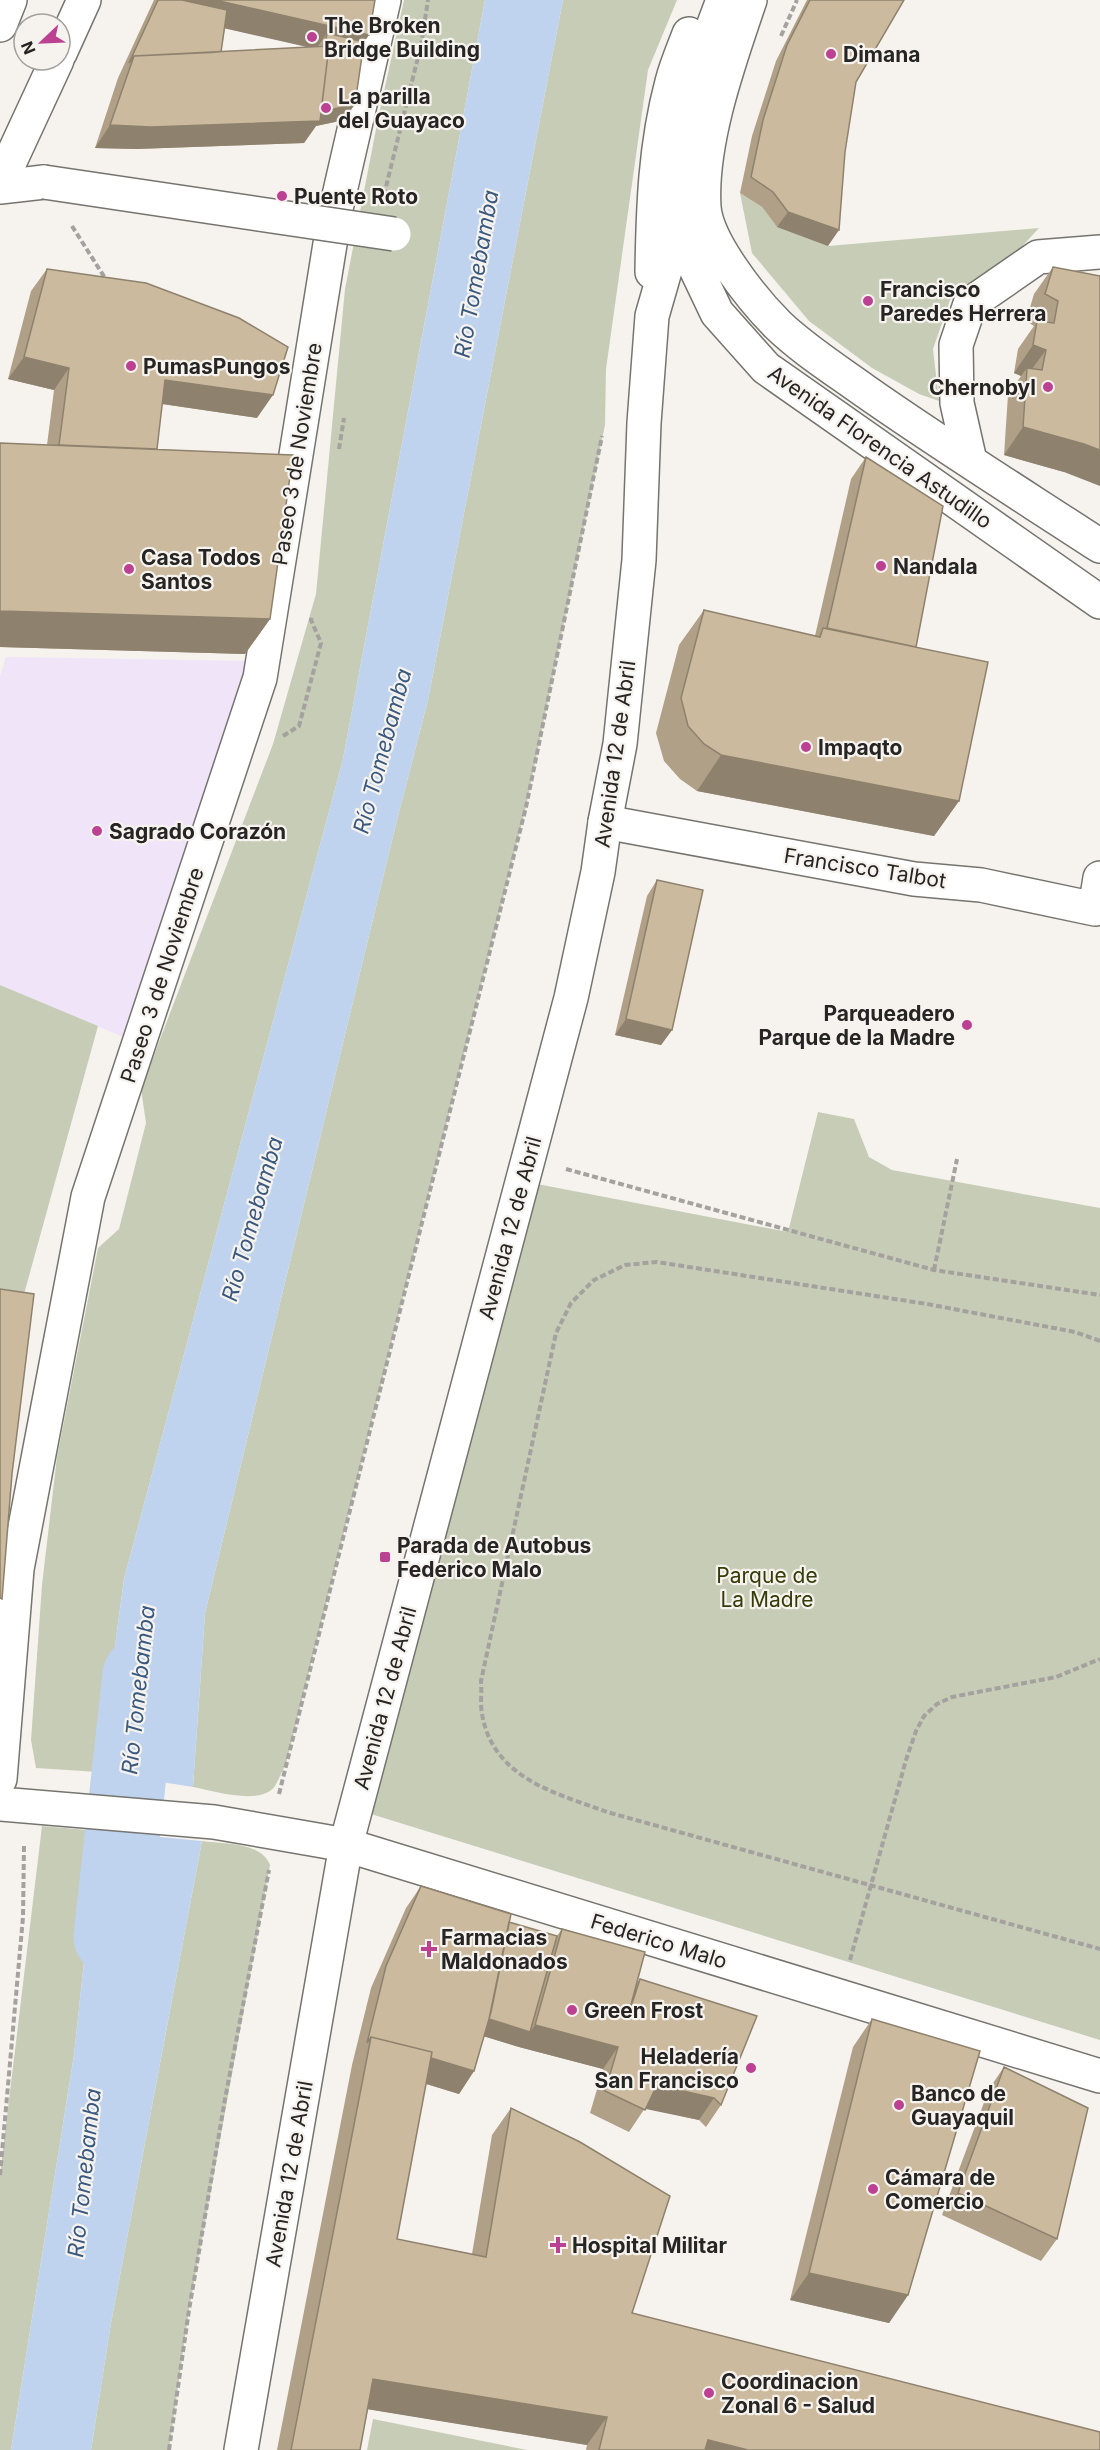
<svg xmlns="http://www.w3.org/2000/svg" width="1100" height="2450" viewBox="0 0 1100 2450" font-family="Inter,sans-serif">
<style>
.education{fill:#f0e4f9}
.green{fill:#c7ccb6}
.water{fill:#bfd3ee}
.lines{fill:none;stroke-linecap:round;stroke-linejoin:round}
.river{stroke:#bfd3ee;stroke-width:75}
.street-casing{stroke:#76746f;stroke-width:36}
.secondary-casing{stroke:#76746f;stroke-width:36}
.path{stroke:#a4a19e;stroke-width:4;stroke-dasharray:6 3;stroke-linecap:butt}
.street{stroke:#fff;stroke-width:33}
.secondary{stroke:#fff;stroke-width:33}
.street-bridge-casing{stroke:#76746f;stroke-width:36;stroke-linecap:butt}
.street-bridge{stroke:#fff;stroke-width:33}
.wall{fill:#afa087;fill-rule:evenodd}
.shaded-wall{fill:#8e826e}
.building{fill:#cbba9d;stroke:#8e826e;stroke-width:1.5}
.poi-dot{fill:#bc4193;stroke:#f6f3ee;stroke-width:2}
.labels{text-anchor:middle;dominant-baseline:central;stroke-width:4.5;stroke-linejoin:round;paint-order:stroke}
.poi-label{font-size:21px;font-weight:bold;fill:#262524;stroke:#f6f3ee;text-anchor:start}
.street-label{font-size:21px;fill:#262524;stroke:#f6f3ee}
.park-label{font-size:21px;fill:#343d07;stroke:#f6f3ee}
.water-label{font-size:22px;font-style:italic;fill:#3a5980;stroke:#f6f3ee}
</style>
<rect width="100%" height="100%" fill="#f6f3ee"/>
<path class="education" d="M6 657 254 661 123 1037 0 985V676Z"/>
<path class="green" d="M404 0H485L343 759 124 1579 98 1772 36 1768 31 1740 42 1585 57 1457 98 1248 119 1229 146 1123 141 1089 273 744 316 594 345 289 378 119Z
M563 0H677L648 70 606 369 605 425 526 807 286 1764C282 1771 279 1779 275 1786 261 1806 214 1791 193 1787L205 1613 396 824 428 700Z
M740 193 762 207 777 227 828 246 1039 228 1006 264 950 300 933 349 939 401 919 394 872 368 809 321 752 253Z
M0 985 98 1026 18 1316 0 1313Z
M818 1112 854 1119 869 1157 892 1170 1100 1208V2040L371 1814 537 1184 788 1232Z
M42 1826 98 1831 74 2055 11 2450H0V2175Z
M202 1841C223 1844 262 1842 270 1865L189 2310 169 2450H91L111 2323Z
M373 2419 527 2450H367Z"/>
<path class="water" d="M485 0H563L428 700 396 824 205 1613 193 1787 98 1772 124 1579 343 759Z
M98 1831 202 1841 111 2323 91 2450H11L74 2055Z"/>
<g class="lines">
<path class="river" d="M111 1937 140 1675"/>
<g class="street-casing">
<path id="street" d="M0 187 44 182
M970 461 957 403 956 345 970 304 1038 257 1100 252
M605 822 914 879 981 885 1095 909 1100 878
M0 1779 17 1569 88 1197 260 678 335 213 384 0
M0 1804 214 1822 346 1845 1100 2076"/>
</g>
<g class="secondary-casing">
<path id="secondary" d="M750 0C729 62 700 142 704 207 707 243 753 300 778 325 804 350 836 370 865 391 942 445 1022 495 1100 546
M0 25 10 0
M60 53 84 0
M0 183 57 60
M677 229 717 313 766 368 1100 602
M652 272C653 208 655 145 672 82 676 66 683 50 689 34
M241 2450 346 1845 571 998 598 872 605 822 620 744 639 560 644 423 652 316 677 229 685 130 701 59 723 0"/>
</g>
<path class="path" d="M781 36 797 0
M384 195 421 45 428 0
M72 226 105 278
M339 449 344 418
M283 736 299 726 321 643 311 620 312 616
M566 1169 934 1270 1100 1295
M934 1270 957 1159
M1100 1341 1075 1332 927 1304 657 1262 625 1265 594 1280 571 1303 556 1333 481 1681C482 1692 480 1703 482 1714 493 1778 555 1793 607 1812L1100 1949
M279 1794 526 807 602 436
M850 1960 906 1760 916 1731 924 1716 937 1704 952 1697 1056 1677 1100 1659
M0 2175 23 1917 24 1846
M169 2450 189 2310 225 2099 269 1870"/>
<use href="#street" class="street"/>
<use href="#secondary" class="secondary"/>
<g class="street-bridge-casing">
<path id="street-bridge" d="M44 182 394 234"/>
</g>
<use href="#street-bridge" class="street-bridge"/>
</g>
<path class="wall" d="M154 0H375L364 42 355 104 344 120 316 126 304 143 136 149 95 148 118 78ZM225 28 309 47 221 52Z
M807 0H904L856 82 828 246 777 227 762 207 740 193 752 136 776 61Z
M1053 267 1100 276 1064 472 1004 455 1008 395 1021 376 1014 373 1018 349 1034 326 1026 321 1034 294Z
M47 269 257 418 162 404 157 449 270 619 245 654 0 647V443L47 445 54 390 8 379 31 291Z
M866 457 916 647 959 801 934 836 697 791 680 779 664 761 656 733 679 645 704 610 815 636 851 479Z
M657 880 672 1030 661 1045 615 1035 647 896Z
M421 1886 509 1922 557 1936 562 1929 636 1984 640 1979 721 2105 706 2127 699 2120 645 2108 629 2132 590 2113 603 2069 519 2047 484 2036 474 2071 459 2094 426 2084 397 2239 472 2254 492 2135 511 2108 632 2313 1100 2450H586L587 2445 368 2409 360 2450H277L352 2065 371 1988 406 1908Z
M872 2019 908 2295 889 2323 790 2300 853 2047Z
M1004 2067 1057 2239 1041 2261 942 2215 989 2089Z"/>
<path class="shaded-wall" d="M158 0H215L369 35 354 57 327 33 316 49 153 12Z
M355 104 344 120 316 126 304 143 136 149 95 148 110 125 317 113Z
M788 212 839 230 828 246 777 227Z
M1033 345 1046 350 1026 377 1027 368 1021 376 1014 373Z
M24 357 69 368 54 390 8 379Z
M165 380 273 395 257 418 149 402Z
M1023 427 1084 444 1100 450V486L1064 472 1004 455Z
M0 611 270 619 245 654 0 647Z
M721 755 959 801 934 836 697 791Z
M626 1019 672 1030 661 1045 615 1035Z
M487 2018 530 2032 535 2025 618 2047 603 2069 519 2047 476 2034Z
M404 2050 474 2071 459 2094 388 2072Z
M657 2085 714 2098 699 2120 641 2108Z
M809 2273 908 2295 889 2323 790 2300Z
M373 2379 607 2417 587 2445 354 2407Z
M708 2440 748 2450H701Z"/>
<path class="building" d="M158 0H182L227 10 221 52 134 56 129 63Z
M215 0H375L369 35Z
M810 0H904L856 82 845 152 839 230 788 212 773 192 751 177 763 120 787 45Z
M327 33 364 42 355 104 321 112 329 46H325Z
M329 46 320 121 151 127 110 125 134 56Z
M1053 267 1100 276V450L1084 444 1023 427 1027 368 1042 370 1046 350 1033 345 1037 321 1054 323 1058 301 1045 294Z
M47 269 146 283 239 318 288 347 273 395 165 380 157 449 59 445 69 368 24 357Z
M0 443 293 455 270 619 0 611Z
M866 457 943 506 916 647 827 628Z
M704 610 820 637 823 628 988 662 959 801 721 755 704 744 688 726 681 698Z
M657 880 703 890 672 1030 626 1019Z
M0 1289 34 1294 12 1474 2 1599 0 1598Z
M421 1886 511 1914 491 2012 474 2071 431 2058 432 2052 371 2037 367 2043 386 1966Z
M509 1922 557 1936 530 2032 489 2019Z
M562 1929 645 1952 628 2016 640 1979 757 2016 721 2105 714 2098 657 2085 645 2110 605 2091 618 2047 535 2025Z
M872 2019 980 2051 908 2295 809 2273Z
M371 2037 432 2052 397 2239 486 2257 511 2108 580 2142 670 2196 632 2313 1100 2432V2450H748L708 2440 705 2450H599L607 2417 373 2379 360 2450H291Z
M1004 2067 1088 2108 1057 2239 958 2193Z"/>
<g class="poi-dot">
<circle cx="312" cy="37" r="6"/>
<circle cx="831" cy="54" r="6"/>
<circle cx="326" cy="108" r="6"/>
<circle cx="282" cy="196" r="6"/>
<circle cx="868" cy="301" r="6"/>
<circle cx="131" cy="366" r="6"/>
<circle cx="1048" cy="387" r="6"/>
<circle cx="881" cy="566" r="6"/>
<circle cx="129" cy="569" r="6"/>
<circle cx="806" cy="747" r="6"/>
<circle cx="97" cy="831" r="6"/>
<circle cx="967" cy="1025" r="6"/>
<rect x="379" y="1551" width="12" height="12" rx="3"/>
<path d="M426 1940h6v6h6v6h-6v6h-6v-6h-6v-6h6z"/>
<circle cx="572" cy="2010" r="6"/>
<circle cx="751" cy="2068" r="6"/>
<circle cx="899" cy="2105" r="6"/>
<circle cx="873" cy="2189" r="6"/>
<path d="M555 2236h6v6h6v6h-6v6h-6v-6h-6v-6h6z"/>
<circle cx="709" cy="2393" r="6"/>
</g>
<g class="labels">
<g class="poi-label">
<text x="324" y="25">The Broken<tspan x="324" dy="24">Bridge Building</tspan></text>
<text x="843" y="54">Dimana</text>
<text x="338" y="96">La parilla<tspan x="338" dy="24">del Guayaco</tspan></text>
<text x="294" y="196">Puente Roto</text>
<text x="880" y="289">Francisco<tspan x="880" dy="24">Paredes Herrera</tspan></text>
<text x="143" y="366">PumasPungos</text>
<text x="1036" y="387" text-anchor="end">Chernobyl</text>
<text x="141" y="557">Casa Todos<tspan x="141" dy="24">Santos</tspan></text>
<text x="893" y="566">Nandala</text>
<text x="818" y="747">Impaqto</text>
<text x="109" y="831">Sagrado Corazón</text>
<text x="955" y="1013" text-anchor="end">Parqueadero<tspan x="955" dy="24">Parque de la Madre</tspan></text>
<text x="397" y="1545">Parada de Autobus<tspan x="397" dy="24">Federico Malo</tspan></text>
<text x="441" y="1937">Farmacias<tspan x="441" dy="24">Maldonados</tspan></text>
<text x="584" y="2010">Green Frost</text>
<text x="739" y="2056" text-anchor="end">Heladería<tspan x="739" dy="24">San Francisco</tspan></text>
<text x="911" y="2093">Banco de<tspan x="911" dy="24">Guayaquil</tspan></text>
<text x="885" y="2177">Cámara de<tspan x="885" dy="24">Comercio</tspan></text>
<text x="572" y="2245">Hospital Militar</text>
<text x="721" y="2381">Coordinacion<tspan x="721" dy="24">Zonal 6 - Salud</tspan></text>
</g>
<g class="street-label">
<text transform="translate(880 447) rotate(35)">Avenida Florencia Astudillo</text>
<text transform="translate(297 454) rotate(-81)">Paseo 3 de Noviembre</text>
<text transform="translate(615 754) rotate(-82)">Avenida 12 de Abril</text>
<text transform="translate(865 868) rotate(9)">Francisco Talbot</text>
<text transform="translate(162 975) rotate(-72)">Paseo 3 de Noviembre</text>
<text transform="translate(510 1228) rotate(-75)">Avenida 12 de Abril</text>
<text transform="translate(385 1698) rotate(-75)">Avenida 12 de Abril</text>
<text transform="translate(659 1941) rotate(17)">Federico Malo</text>
<text transform="translate(289 2174) rotate(-80)">Avenida 12 de Abril</text>
</g>
<g class="park-label">
<text x="767" y="1575">Parque de<tspan x="767" dy="24">La Madre</tspan></text>
</g>
<g class="water-label">
<text transform="translate(476 274) rotate(-80)">Río Tomebamba</text>
<text transform="translate(382 751) rotate(-75)">Río Tomebamba</text>
<text transform="translate(252 1219) rotate(-74)">Río Tomebamba</text>
<text transform="translate(138 1690) rotate(-84)">Río Tomebamba</text>
<text transform="translate(84 2173) rotate(-84)">Río Tomebamba</text>
</g>
</g>
<g transform="translate(42 42) rotate(247)"><circle r="28" fill="#f6f3ee" stroke="#a3a19d" stroke-width="1.5"/>
<path d="M0-4.5L10 22L0 15L-10 22Z" fill="#bc4193"/>
<text y="-9" font-size="16" font-weight="bold" text-anchor="middle" fill="#262524">N</text>
</g>
</svg>
